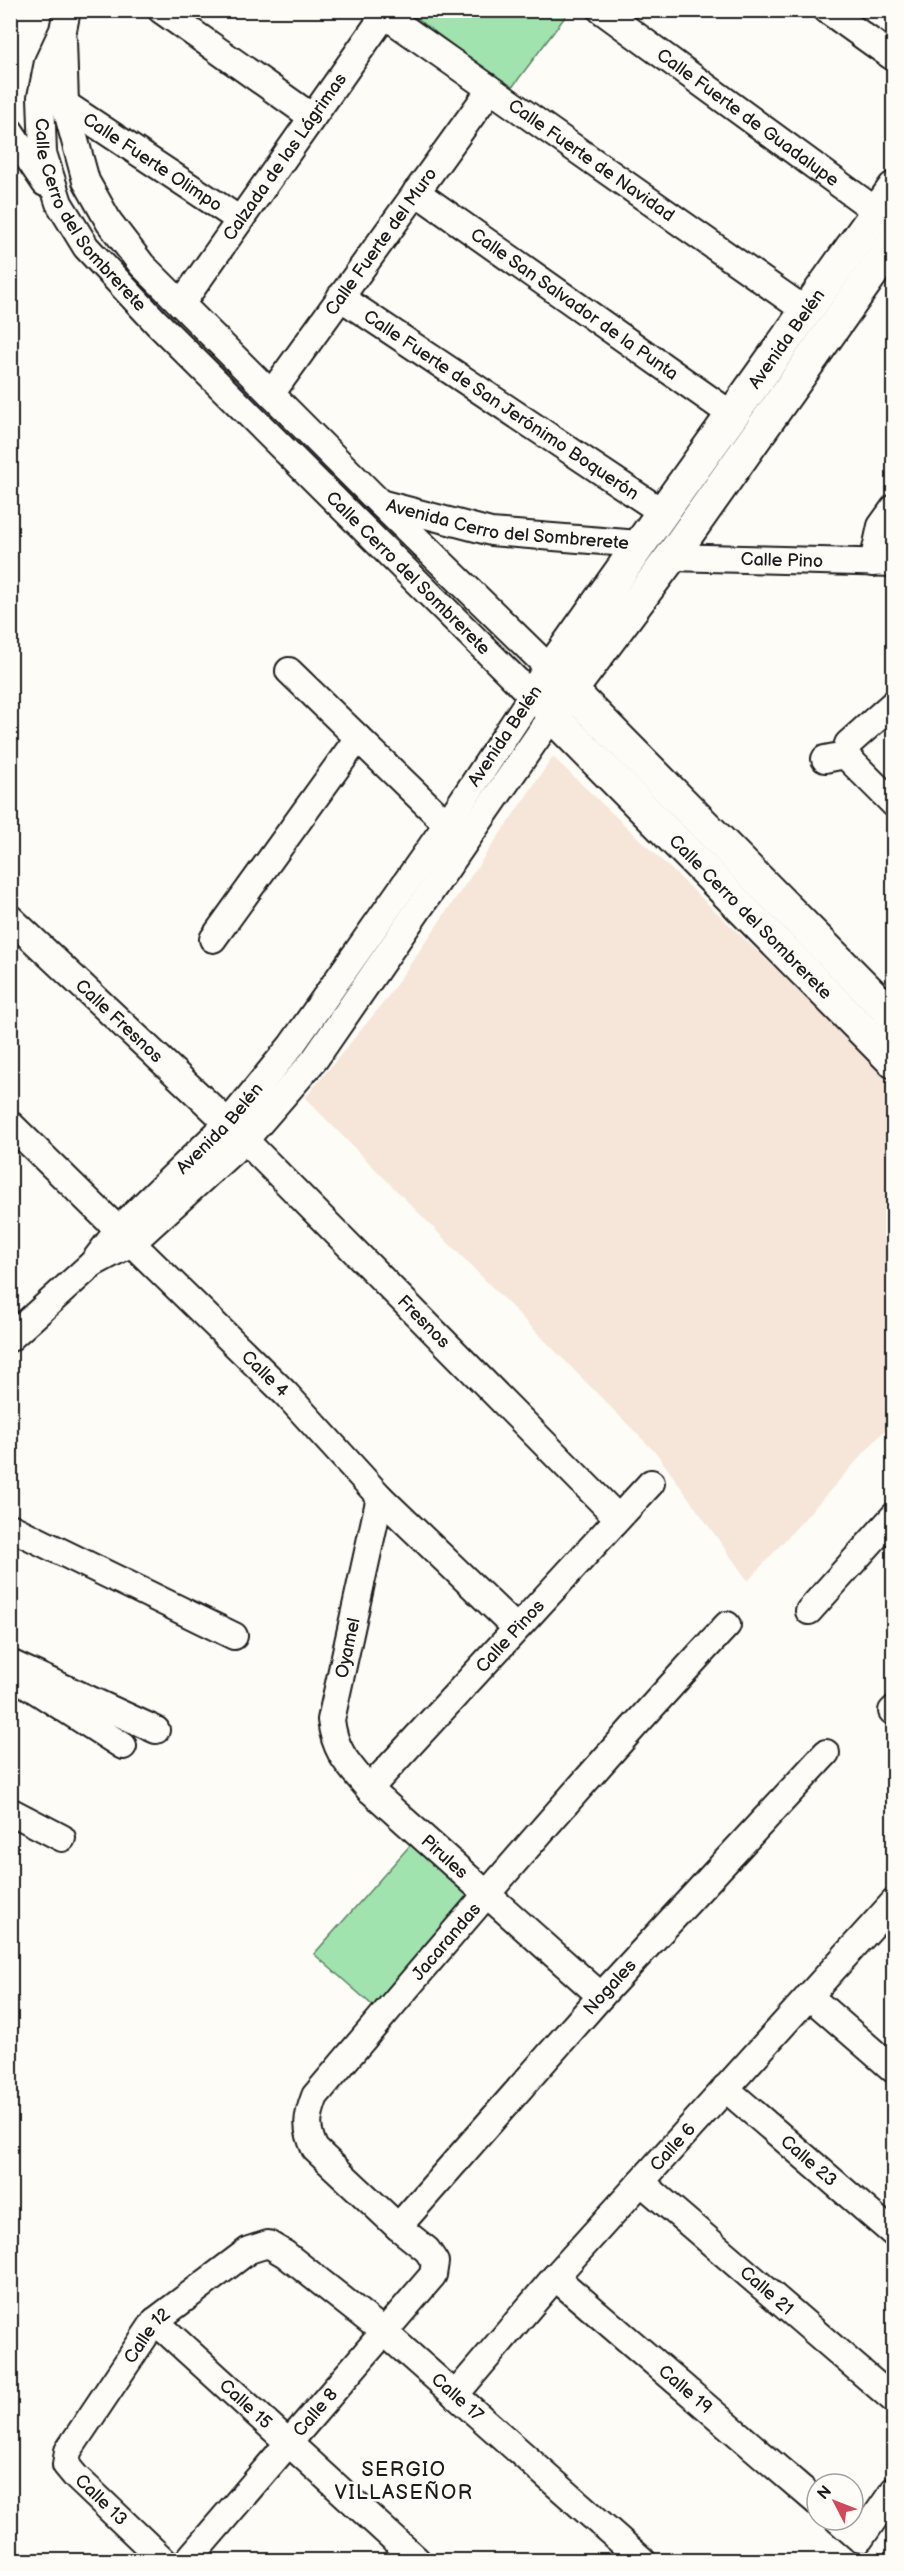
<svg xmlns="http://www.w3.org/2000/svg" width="904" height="2571" viewBox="0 0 904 2571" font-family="'Balsamiq Sans',sans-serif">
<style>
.built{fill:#f6e6da}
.green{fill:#a0e3ae;stroke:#5e8065;stroke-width:1.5}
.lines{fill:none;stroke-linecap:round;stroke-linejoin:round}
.minor-casing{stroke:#1c1c1c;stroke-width:30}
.major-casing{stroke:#1c1c1c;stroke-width:36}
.minor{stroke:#fdfcf7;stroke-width:26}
.major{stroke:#fdfcf7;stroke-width:32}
.labels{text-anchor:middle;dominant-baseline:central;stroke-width:5;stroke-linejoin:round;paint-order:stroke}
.street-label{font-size:18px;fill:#1c1c1c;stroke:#fdfcf7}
.neighbourhood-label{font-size:20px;letter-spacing:1.5px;fill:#1c1c1c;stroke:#fdfcf7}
</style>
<rect width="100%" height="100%" fill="#fdfcf7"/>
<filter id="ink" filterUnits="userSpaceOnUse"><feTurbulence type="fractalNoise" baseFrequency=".0167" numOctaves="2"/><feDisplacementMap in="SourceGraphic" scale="12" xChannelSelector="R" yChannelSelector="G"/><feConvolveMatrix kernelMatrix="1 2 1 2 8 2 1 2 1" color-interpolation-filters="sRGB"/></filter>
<g filter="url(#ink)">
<path class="built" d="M553 757 893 1080V1421L748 1581 657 1454 305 1098 384 1002Z"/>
<path class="green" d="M414 10H566L568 13 511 89 411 14Z
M421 1833 487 1892 380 2012 314 1954Z"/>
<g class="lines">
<g class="minor-casing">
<g id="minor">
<path id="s1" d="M67 10 63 30 48 62 41 97 43 153 59 203 86 247 156 322 552 716 315 1059 245 1140 133 1242 92 1264"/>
<path d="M161 10 312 117"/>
<path id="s2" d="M378 10 806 311"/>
<path id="s3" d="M601 10 894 224"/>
<path d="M827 10 894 58"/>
<path d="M63 40 65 104 86 181 109 222 142 265 379 502 550 669"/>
<path id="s4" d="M65 104 240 220"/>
<path d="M10 131 45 183"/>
<path id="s5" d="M416 192 732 415"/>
<path id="s6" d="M340 297 662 512"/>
<path id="s7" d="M181 304 388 10"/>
<path id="s8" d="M271 394 490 90"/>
<path id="s9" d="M380 503 491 532 639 544"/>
<path id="s10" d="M671 557 894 563"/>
<path d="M873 563 881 526 894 508"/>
<path d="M289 671 447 824"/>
<path d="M845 755 894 804"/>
<path d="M825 759 845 755 848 744 894 703"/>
<path id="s11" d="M10 918 228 1123 618 1518"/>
<path d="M213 939 358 738"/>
<path id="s12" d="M10 1124 286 1394 380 1497 516 1628"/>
<path id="s13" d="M10 1338 92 1264 119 1229 228 1123 291 1046 447 824 531 697"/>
<path id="s14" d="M380 1497 331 1720C335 1753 349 1765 369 1789L601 1996"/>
<path d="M10 1527 234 1636"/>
<path d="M809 1611 894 1516"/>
<path d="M10 1663 156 1730"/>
<path d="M26 1684 123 1746"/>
<path d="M892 1711 894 1709"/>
<path id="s15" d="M369 1789 651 1483"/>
<path d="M10 1811 62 1838"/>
<path d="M809 1996 894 2070"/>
<path id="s16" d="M725 2088 894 2234"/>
<path id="s17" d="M641 2182 894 2400"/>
<path id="s18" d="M398 2227 601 1996 826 1753"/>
<path id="s19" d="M555 2277 817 2502"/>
<path id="s20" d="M155 2321 417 2560"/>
<path id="s21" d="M455 2395 555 2277 894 1902"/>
<path d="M838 2520 860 2539 894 2490"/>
<path id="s22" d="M163 2560 76 2477 66 2465 68 2451 155 2321 249 2250 268 2244 285 2254 384 2332 642 2560"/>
<path id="s23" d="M188 2560 433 2275 435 2262 427 2250 398 2227 315 2149C305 2128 307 2117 315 2096 450 1936 585 1777 727 1625"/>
</g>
</g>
<g class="major-casing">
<g id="major">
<path id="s24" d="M894 242 671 557 552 716 894 1062"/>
<path d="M557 676 894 1017"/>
<path id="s25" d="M531 697 894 188"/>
</g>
</g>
<use href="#minor" class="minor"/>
<use href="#major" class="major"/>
</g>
</g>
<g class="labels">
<g class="street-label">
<text stroke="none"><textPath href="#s3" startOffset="182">Calle Fuerte de Guadalupe</textPath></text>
<text stroke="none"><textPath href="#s7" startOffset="180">Calzada de las Lágrimas</textPath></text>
<text stroke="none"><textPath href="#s2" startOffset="261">Calle Fuerte de Navidad</textPath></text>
<text stroke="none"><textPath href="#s4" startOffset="105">Calle Fuerte Olimpo</textPath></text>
<text stroke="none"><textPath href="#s1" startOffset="224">Calle Cerro del Sombrerete</textPath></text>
<text stroke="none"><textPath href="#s8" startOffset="188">Calle Fuerte del Muro</textPath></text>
<text stroke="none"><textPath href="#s5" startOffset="194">Calle San Salvador de la Punta</textPath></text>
<text stroke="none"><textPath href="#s25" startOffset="440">Avenida Belén</textPath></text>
<text stroke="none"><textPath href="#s6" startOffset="194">Calle Fuerte de San Jerónimo Boquerón</textPath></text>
<text stroke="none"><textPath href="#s9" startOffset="130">Avenida Cerro del Sombrerete</textPath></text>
<text stroke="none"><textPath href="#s10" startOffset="111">Calle Pino</textPath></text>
<text stroke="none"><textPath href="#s1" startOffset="710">Calle Cerro del Sombrerete</textPath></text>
<text transform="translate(505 736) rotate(-56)">Avenida Belén</text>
<text stroke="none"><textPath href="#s24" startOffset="867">Calle Cerro del Sombrerete</textPath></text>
<text stroke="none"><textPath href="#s11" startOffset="150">Calle Fresnos</textPath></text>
<text stroke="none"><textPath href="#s13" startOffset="297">Avenida Belén</textPath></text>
<text stroke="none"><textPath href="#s11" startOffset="578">Fresnos</textPath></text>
<text stroke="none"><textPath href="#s12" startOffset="357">Calle 4</textPath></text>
<text stroke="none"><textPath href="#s15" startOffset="208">Calle Pinos</textPath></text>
<text transform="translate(348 1648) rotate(-78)">Oyamel</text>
<text stroke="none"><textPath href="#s14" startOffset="410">Pirules</textPath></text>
<text stroke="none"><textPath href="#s23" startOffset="812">Jacarandas</textPath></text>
<text stroke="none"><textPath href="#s18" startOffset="320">Nogales</textPath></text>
<text stroke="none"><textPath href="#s21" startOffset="330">Calle 6</textPath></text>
<text stroke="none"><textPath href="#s16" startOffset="111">Calle 23</textPath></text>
<text stroke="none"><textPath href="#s17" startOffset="166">Calle 21</textPath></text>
<text stroke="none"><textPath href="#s22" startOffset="290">Calle 12</textPath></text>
<text stroke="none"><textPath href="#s19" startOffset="172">Calle 19</textPath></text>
<text stroke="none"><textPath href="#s22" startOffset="688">Calle 17</textPath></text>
<text stroke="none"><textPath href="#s20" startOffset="123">Calle 15</textPath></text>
<text stroke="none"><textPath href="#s23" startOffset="195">Calle 8</textPath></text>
<text transform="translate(101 2500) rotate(44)">Calle 13</text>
</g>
<g class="neighbourhood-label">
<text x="404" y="2470">SERGIO<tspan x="404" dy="23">VILLASEÑOR</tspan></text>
</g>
</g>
<rect width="904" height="2571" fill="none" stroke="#fdfcf7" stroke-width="36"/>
<rect x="18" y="18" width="868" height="2535" fill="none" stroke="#1c1c1c" stroke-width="2" filter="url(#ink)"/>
<g transform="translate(835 2502) rotate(312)"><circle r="28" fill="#fdfcf7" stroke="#a3a29f" stroke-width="1.5"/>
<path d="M0-4.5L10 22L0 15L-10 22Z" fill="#d1495b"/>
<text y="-9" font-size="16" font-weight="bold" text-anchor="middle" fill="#1c1c1c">N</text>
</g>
</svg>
